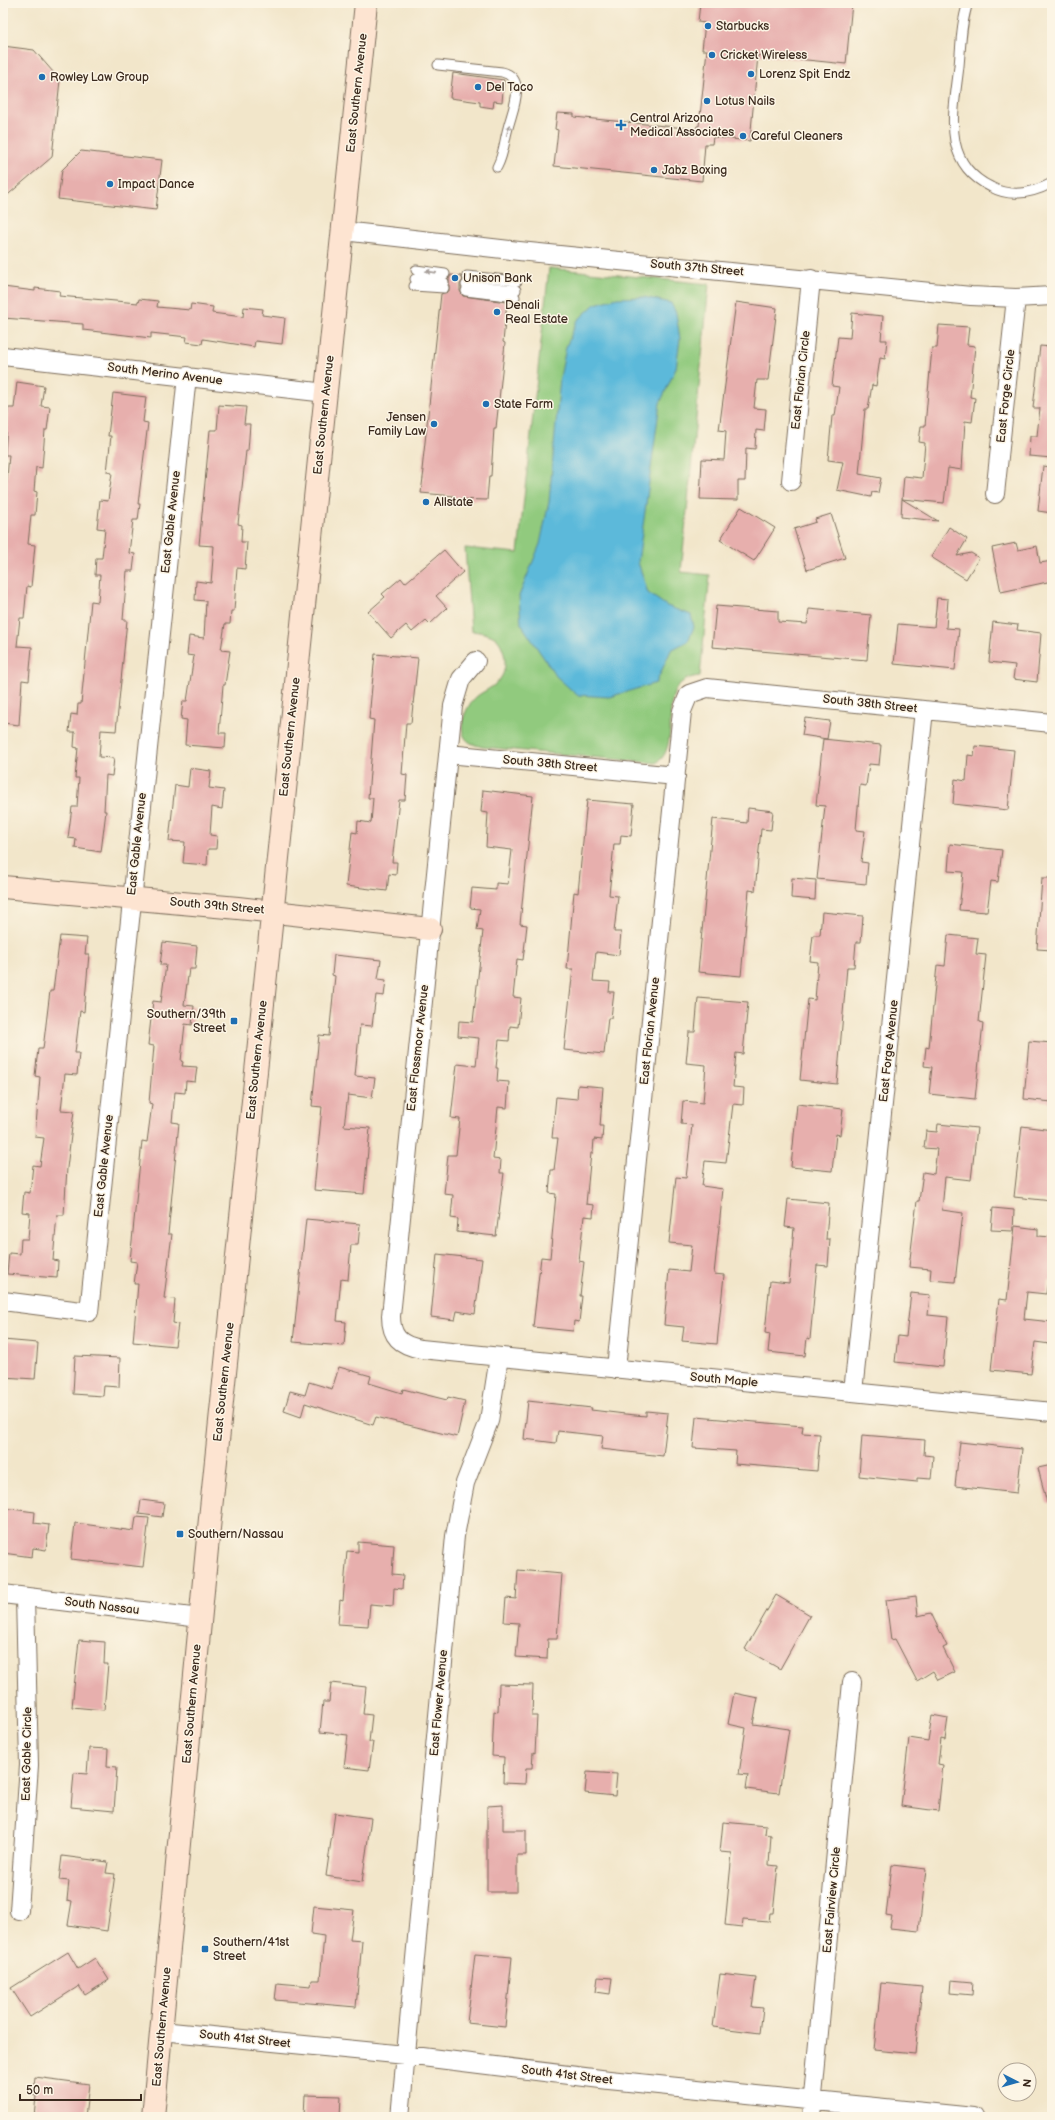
<svg xmlns="http://www.w3.org/2000/svg" width="1055" height="2120" viewBox="0 0 1055 2120" font-family="'Balsamiq Sans',sans-serif">
<style>
.green{fill:#91ca7e;stroke:#667a4e}
.water{fill:#5cb9da;stroke:#4c727c}
.building{fill:#e7afad}
.lines{fill:none;stroke-linecap:round;stroke-linejoin:round}
.lane-casing{stroke:#7b6c5a;stroke-width:11}
.street-casing{stroke:#7b6c5a;stroke-width:20}
.secondary-casing{stroke:#7b6c5a;stroke-width:24}
.lane{stroke:#fff;stroke-width:9}
.street{stroke:#fff;stroke-width:18}
.secondary{stroke:#fde4d1;stroke-width:22}
.oneway{fill:#a79f9a}
.poi-dot{fill:#1f6fb2;stroke:#fcf5e5;stroke-width:1.5}
.labels{text-anchor:middle;dominant-baseline:central;stroke-width:3;stroke-linejoin:round;paint-order:stroke}
.poi-label{font-size:12px;fill:#3b2a1e;stroke:#fcf5e5;text-anchor:start}
.street-label{font-size:12px;fill:#3b2a1e;stroke:#fcf5e5}
</style>
<rect width="100%" height="100%" fill="#fcf5e5"/>
<filter id="ink" filterUnits="userSpaceOnUse"><feTurbulence type="fractalNoise" baseFrequency=".025" numOctaves="2"/><feDisplacementMap in="SourceGraphic" scale="8" xChannelSelector="R" yChannelSelector="G"/><feConvolveMatrix kernelMatrix="1 2 1 2 8 2 1 2 1" color-interpolation-filters="sRGB"/></filter>
<filter id="wash" filterUnits="userSpaceOnUse"><feTurbulence type="fractalNoise" baseFrequency=".012" numOctaves="4" result="noise"/><feDisplacementMap in="SourceGraphic" scale="16" xChannelSelector="R" yChannelSelector="G"/><feGaussianBlur stdDeviation="0.9" result="paint"/><feColorMatrix in="noise" values="0 0 0 0 0 0 0 0 0 0 0 0 0 0 0 0 0 1.4 0 .05"/><feComposite in="paint" operator="in"/></filter>
<g filter="url(#wash)">
<rect width="100%" height="100%" fill="#f2e6ca"/>
<path class="green" d="M549 268 709 284 681 572 710 575 700 676C650 680 686 745 656 763L482 747C476 745 470 744 466 739 457 728 466 706 476 697 483 691 495 687 500 679 508 669 506 649 497 639 490 633 480 632 471 631L465 548 518 553Z"/>
<path class="water" d="M644 297 671 303 676 313 680 339 676 368 660 403 638 562 648 593 667 606 691 615 694 627 688 641 671 650 656 683 609 697 577 695 556 676 521 624 519 596 540 544 549 502 560 378 566 347 577 321 595 304 617 298Z"/>
<g id="blocks">
<path class="building" d="M700 3H852L846 64 758 55 750 141 713 137 712 144H705L702 181 554 166 558 130 555 129 557 113 574 114V117L696 129 697 126H699L707 50H702L705 23 698 22Z
M3 46 34 50 60 80 52 157 3 199Z
M453 73 504 80 502 102 494 101 493 108 480 106V102L450 98Z
M81 151 162 160 156 210 58 199 62 170Z
M451 275 461 276 463 280 460 284V291L463 296 507 302 503 342 505 343 496 428H494L491 476H489L487 500 453 499 454 496 421 493 424 470H422L441 294 449 291V279Z
M3 287 35 291V288L60 291 59 296 138 303 139 299 158 301 157 307 190 310 191 304 213 307 212 313 243 317 244 307 263 309 262 315 285 318 282 344 255 341 254 347 203 339 202 344 186 342 187 337 151 333V338L83 330V324L3 318Z
M736 302 777 308 768 380H757L754 408 766 409 764 431 756 430 755 449 746 448 745 481H738V500L700 499 702 459 724 460 726 431 719 430Z
M852 313 883 316 881 340H887L885 359 880 358 876 386 872 385 868 409H865L859 474 881 478 878 493 872 492 871 497 837 490 843 462 828 460 832 416H835L839 387 832 386 838 337 850 338Z
M939 325 969 327 967 345 975 346 970 397 975 398 972 422 965 421 962 470 948 468 944 503 902 499 904 476 922 478 925 443 919 442 921 426H925L932 348H937Z
M1040 346 1052 347V458L1029 456 1030 436H1037L1040 408H1033Z
M17 382 44 386 41 406 50 407 47 430H45L42 468 36 467 34 491 37 492 35 515H31L28 544 35 545 31 587 27 586 24 618H20L17 646 32 647 29 681 22 680 19 725 3 723V488L6 489 9 455H5L8 408H14Z
M113 393 146 397 143 422 148 423 138 504H140L138 520H133L129 553 135 554 133 571H127L123 620H127L116 731 101 730 99 757 114 758 112 776 106 775 104 811H106L101 852 75 848 76 839 68 838 72 807H77L79 778H75L78 748 74 747 75 732H69L71 714 77 715 78 704H81L91 601 98 602 100 575H95L96 558H102L105 529 97 528 100 500 108 501 112 473 107 472 111 436H108Z
M219 405 246 407 244 424H250L248 451H246L238 524 242 525 241 542H247L245 569 237 568 234 611H231L230 624H225L221 650 230 651 225 685H223L219 733H226L225 748 185 745 187 720 181 719 183 701H187L194 656 187 655 189 636 204 638 206 601 195 600 196 581 211 583 214 546 199 545 210 430H217Z
M1043 466 1052 467V513L1038 511Z
M902 499 938 521 901 517Z
M741 507 775 528 754 561 720 540Z
M831 514 845 558 807 570 794 529 816 522 815 519Z
M949 527 967 539 957 556 971 553 979 558 966 579 931 557Z
M1016 543 1018 550 1037 546 1040 563 1052 561V581L1001 592 992 548Z
M444 550 463 572 436 596 447 608 430 624 426 620 412 632 406 625 391 638 368 612 385 597 382 594 401 578 405 583Z
M937 598 948 599 946 628 959 629 955 670 894 664 898 624 934 627Z
M716 606 778 611V622L807 624 809 609 871 615 867 660 712 647Z
M993 622 1018 625 1017 630 1041 633 1037 682 1013 679 1015 665 989 662Z
M375 654 418 658 411 723H406L402 774 407 775 405 800H399L392 862H397L396 875 389 874 387 891 346 886 352 832 357 833 358 821 371 823 373 798H368L374 720 369 719Z
M805 718 830 721 827 739 802 735Z
M823 739 881 745 879 765 869 764 866 786 860 785 856 830 865 831 861 862 868 863 866 884 817 879 825 806 816 805Z
M975 746 1014 750 1008 810 953 804 955 779 966 781 968 755 974 756Z
M190 768 211 771 209 788 224 790 222 809 212 807 210 835 217 836 216 849H208L207 865 183 863 185 842 169 841 175 785 188 787Z
M483 790 533 796 520 924 527 925 523 960 517 959 513 997 521 998 518 1027 510 1026 509 1041 499 1040 496 1068H498L497 1081 509 1082 507 1108 498 1107 493 1159 501 1160 500 1173H504L496 1236 457 1232 458 1219 451 1218 453 1195 444 1194 448 1155H456L460 1119 451 1118 457 1064 476 1066 479 1038 458 1036 459 1021 473 1022 483 931 477 930 480 909 470 908 472 888 496 890V883L508 884 512 850 486 847 488 813 481 812Z
M587 800 634 804 631 836 621 835 620 844H614L609 895 618 896 614 932H621L619 955 596 952 593 981 610 982 609 992H614L611 1018H608L604 1054 564 1050 573 969H567L574 892 578 893Z
M748 808 773 811 771 830 761 829 755 891 749 890 741 976 698 972 713 819 747 823Z
M950 844 1002 850 998 882 991 881 987 912 959 910 963 872 948 871Z
M792 878 816 880 815 900 791 898Z
M1042 878H1052V950L1037 949Z
M822 912 863 916 861 942H856L854 967H847L837 1084 800 1080 808 999 815 1000 818 962 810 961 813 935H820Z
M948 935 978 938 976 954 986 955 979 1022 983 1023 975 1099 929 1094 932 1067 924 1066 926 1047 929 1048 937 965 945 966Z
M60 936 87 938 85 954H89L84 1012 80 1011 75 1053H79L77 1075 65 1074 61 1110 74 1111 67 1168 64 1215H57L53 1260 58 1261 57 1278 7 1274 9 1253 20 1254 21 1239H28L30 1213 22 1212 24 1192 30 1193 33 1165 40 1166 44 1138 35 1137 40 1077 35 1076 38 1049H43L50 991H53Z
M163 942 197 946 195 969H189L184 1005 194 1006 192 1025 185 1024 181 1061 183 1062 182 1066 197 1067 195 1082 186 1081 185 1093 175 1092 172 1122 179 1123 168 1234H172L164 1298 175 1299 173 1323 178 1324 175 1346 133 1342 138 1284H134L137 1262 130 1261 142 1141 147 1142 152 1104 149 1103 154 1046 148 1045 153 1001 161 1002 166 965H160Z
M334 955 381 960 378 979 386 980 384 996 376 995 372 1026 360 1025 355 1076 375 1078 372 1098 348 1095 344 1126 370 1128 364 1194 314 1190 322 1107 312 1106 319 1035 329 1036 335 976 332 975Z
M698 998 748 1002 743 1054 736 1053 733 1087 744 1088 743 1105 733 1104 726 1163 705 1161 702 1186 723 1189 714 1274 724 1275 717 1344 682 1341 684 1327 664 1325 669 1270 689 1272 692 1245 669 1243 676 1177 686 1178 692 1125 681 1124 683 1101 703 1103 706 1065 686 1063 689 1032H695Z
M1029 1041 1052 1043V1102L1024 1099Z
M578 1085 603 1087 600 1126H603L602 1140 594 1139 593 1153H591L586 1204 594 1205 593 1217 584 1216 579 1261 584 1262 580 1296H582L579 1322 574 1321 573 1331 533 1327 541 1257 550 1258 556 1194 549 1193 551 1170H554L558 1138H552L556 1097 577 1099Z
M797 1104 843 1109 840 1135 836 1134 832 1171 791 1167Z
M938 1124 977 1128 971 1180 945 1177 942 1210 963 1213 955 1282 930 1280 931 1269 909 1267 917 1201H919L923 1172 934 1174 937 1149 924 1148 926 1131 937 1132Z
M1022 1126 1052 1130V1201L1014 1197Z
M788 1199 829 1203 826 1239H830L828 1266 817 1265 810 1339 807 1338 805 1356 768 1352 770 1334 765 1333 770 1281 789 1283 794 1228 785 1227Z
M993 1208 1014 1210 1013 1231 991 1230Z
M306 1219 360 1224 358 1245H351L348 1280 341 1279 337 1321 346 1322 344 1346 293 1342Z
M1015 1226 1038 1229V1236L1052 1237V1281H1048L1046 1294 1027 1292 1024 1319 1052 1322 1050 1344 1035 1342 1031 1374 991 1370 999 1299 1007 1300Z
M437 1254 482 1259 475 1314 457 1311 455 1320 431 1317Z
M911 1293 930 1295 928 1315 948 1317 943 1367 895 1362 898 1336 906 1337Z
M3 1340 38 1343 35 1379 3 1377Z
M75 1356 120 1358 119 1387 104 1386 103 1396 73 1394Z
M339 1367 371 1376 369 1383 402 1393 403 1389 447 1400 448 1397 465 1401 457 1437 376 1417 373 1425 305 1403 301 1417 284 1411 290 1391 305 1395 309 1382 332 1389Z
M528 1401 592 1408 591 1410 625 1414 646 1416V1411L668 1413 663 1456 601 1449 603 1436 558 1431 556 1443 524 1439Z
M696 1417 803 1426 802 1433 820 1434 817 1471 735 1464 736 1451 693 1448Z
M862 1435 925 1440 924 1455 933 1456 931 1479 917 1478V1482L859 1476Z
M960 1442 1022 1449 1017 1493 955 1486Z
M1052 1465V1503H1047L1038 1468Z
M141 1500 164 1503 162 1517 139 1514Z
M3 1508 35 1512 34 1523 49 1525 46 1550 33 1548 32 1557 3 1553Z
M136 1517 149 1518 143 1567 71 1559 75 1523 134 1531Z
M358 1542 394 1545 392 1574 403 1575 402 1589 394 1588 393 1606 370 1604 368 1626 338 1624 340 1600 343 1601 347 1551 358 1552Z
M518 1570 562 1574 557 1639H548L547 1659 516 1657 519 1623 504 1622 506 1598 516 1599Z
M776 1595 810 1615 780 1669 745 1649Z
M916 1596 918 1616 931 1613 947 1646 943 1648 955 1672 938 1680 933 1671 917 1681 895 1639 891 1640 886 1600Z
M79 1640 105 1642 104 1664H108L104 1710 72 1707Z
M331 1683 366 1687 363 1714 372 1715 369 1742H373L369 1770 344 1767 348 1735 320 1732 323 1702H329Z
M499 1684 533 1685 532 1716H537L535 1753 533 1752 532 1768H526L525 1784 503 1783 504 1757 492 1756 494 1711 498 1712Z
M734 1693 758 1698 753 1724 789 1729 779 1793 746 1789 748 1775 739 1774 746 1728 728 1724Z
M932 1715 948 1718 945 1739 941 1738 938 1764 943 1765 938 1811 901 1806 909 1738 928 1741Z
M89 1748 108 1749 107 1766 117 1767 114 1811 71 1807 74 1773 87 1774Z
M587 1772 617 1774 615 1796 585 1793Z
M503 1805V1830H526V1855H517V1892H487V1806Z
M335 1813 371 1818 362 1882 326 1876Z
M723 1822 766 1826 765 1834 771 1835 769 1865 778 1866 773 1913H770L769 1922 743 1920 742 1927 725 1925 732 1853 720 1852Z
M62 1856 108 1862 106 1873 115 1874 107 1931 68 1925 72 1901 67 1900 69 1881 59 1880Z
M892 1865 926 1869 919 1931 890 1928 892 1916 886 1915Z
M314 1906 354 1910 350 1940 362 1941 356 2007 275 2000 277 1983 311 1986 312 1980H320L324 1936 311 1934Z
M68 1952 78 1969 95 1958 109 1980 85 1995 79 1986 30 2017 11 1988Z
M475 1954 512 1957 505 2027 467 2023Z
M720 1974 756 1978 752 2007 763 2008 760 2033 713 2027Z
M598 1977 612 1978 610 1994 596 1992Z
M951 1980 973 1982 972 1995 950 1993Z
M881 1983 922 1987 915 2054 874 2050Z
M35 2077 89 2084 85 2117H34L36 2096 33 2095Z
M305 2095 341 2096 340 2117H304Z"/>
</g>
</g>
<g filter="url(#ink)">
<use href="#blocks" fill-opacity="0" stroke="#7b6c5a" stroke-width="1"/>
<g class="lines">
<g class="lane-casing">
<path id="lane" d="M968 3C961 23 961 45 959 66 954 112 940 162 991 187 1011 198 1033 193 1052 183
M438 65 502 72C528 78 512 111 508 128 504 142 504 154 497 167
M416 270 445 274
M467 276 517 281
M415 279 444 282
M466 285 516 290
M414 286 444 288
M466 291 515 297"/>
</g>
<g class="street-casing">
<path id="street" d="M343 231 519 251 971 296 1016 298 1052 296
M3 356 326 393
M791 481 811 279
M995 494 1016 298
M476 661 461 679 453 706 391 1316C391 1337 400 1345 421 1349L1052 1412
M448 754 676 776
M3 1301 89 1312 187 376
M616 1369 682 711 689 694 707 688 1052 723
M853 1392 924 710
M3 1594 200 1618
M19 1911 29 1765 25 1597
M161 2031 406 2055 609 2080 974 2117
M400 2117 455 1536 465 1483 489 1421 499 1357
M811 2117 852 1682"/>
</g>
<g class="secondary-casing">
<path id="secondary" d="M3 887 238 908 430 929
M153 2117 208 1538 366 3"/>
</g>
<use href="#lane" class="lane"/>
<use href="#street" class="street"/>
<use href="#secondary" class="secondary"/>
</g>
<defs><path id="oneway-solid" d="M-6-.8H1V-3.2L6.5 0L1 3.2V.8H-6Z"/></defs>
<g class="oneway">
<use href="#oneway-solid" transform="translate(508 130) rotate(-77)"/>
<use href="#oneway-solid" transform="translate(431 272) rotate(-172)"/>
</g>
</g>
<g class="poi-dot">
<circle cx="708" cy="26" r="4"/>
<circle cx="712" cy="55" r="4"/>
<circle cx="751" cy="74" r="4"/>
<circle cx="42" cy="77" r="4"/>
<circle cx="478" cy="87" r="4"/>
<circle cx="707" cy="101" r="4"/>
<path d="M619 119h4v4h4v4h-4v4h-4v-4h-4v-4h4z"/>
<circle cx="743" cy="136" r="4"/>
<circle cx="654" cy="170" r="4"/>
<circle cx="110" cy="184" r="4"/>
<circle cx="455" cy="278" r="4"/>
<circle cx="497" cy="312" r="4"/>
<circle cx="486" cy="404" r="4"/>
<circle cx="434" cy="424" r="4"/>
<circle cx="426" cy="502" r="4"/>
<rect x="230" y="1017" width="8" height="8" rx="2"/>
<rect x="176" y="1530" width="8" height="8" rx="2"/>
<rect x="201" y="1945" width="8" height="8" rx="2"/>
</g>
<g class="labels">
<g class="poi-label">
<text x="716" y="26">Starbucks</text>
<text x="720" y="55">Cricket Wireless</text>
<text x="759" y="74">Lorenz Spit Endz</text>
<text x="50" y="77">Rowley Law Group</text>
<text x="486" y="87">Del Taco</text>
<text x="715" y="101">Lotus Nails</text>
<text x="630" y="118">Central Arizona<tspan x="630" dy="14">Medical Associates</tspan></text>
<text x="751" y="136">Careful Cleaners</text>
<text x="662" y="170">Jabz Boxing</text>
<text x="118" y="184">Impact Dance</text>
<text x="463" y="278">Unison Bank</text>
<text x="505" y="305">Denali<tspan x="505" dy="14">Real Estate</tspan></text>
<text x="494" y="404">State Farm</text>
<text x="426" y="417" text-anchor="end">Jensen<tspan x="426" dy="14">Family Law</tspan></text>
<text x="434" y="502">Allstate</text>
<text x="226" y="1014" text-anchor="end">Southern/39th<tspan x="226" dy="14">Street</tspan></text>
<text x="188" y="1534">Southern/Nassau</text>
<text x="213" y="1942">Southern/41st<tspan x="213" dy="14">Street</tspan></text>
</g>
<g class="street-label">
<text transform="translate(357 93) rotate(-84)">East Southern Avenue</text>
<text transform="translate(697 268) rotate(5)">South 37th Street</text>
<text transform="translate(165 374) rotate(7)">South Merino Avenue</text>
<text transform="translate(801 380) rotate(-84)">East Florian Circle</text>
<text transform="translate(1006 396) rotate(-84)">East Forge Circle</text>
<text transform="translate(324 415) rotate(-84)">East Southern Avenue</text>
<text transform="translate(171 522) rotate(-84)">East Gable Avenue</text>
<text transform="translate(870 704) rotate(6)">South 38th Street</text>
<text transform="translate(290 737) rotate(-84)">East Southern Avenue</text>
<text transform="translate(550 764) rotate(5)">South 38th Street</text>
<text transform="translate(137 844) rotate(-84)">East Gable Avenue</text>
<text transform="translate(217 906) rotate(5)">South 39th Street</text>
<text transform="translate(650 1031) rotate(-84)">East Florian Avenue</text>
<text transform="translate(418 1048) rotate(-84)">East Flossmoor Avenue</text>
<text transform="translate(889 1051) rotate(-84)">East Forge Avenue</text>
<text transform="translate(257 1060) rotate(-84)">East Southern Avenue</text>
<text transform="translate(104 1166) rotate(-84)">East Gable Avenue</text>
<text transform="translate(724 1380) rotate(5)">South Maple</text>
<text transform="translate(224 1382) rotate(-84)">East Southern Avenue</text>
<text transform="translate(102 1606) rotate(7)">South Nassau</text>
<text transform="translate(439 1703) rotate(-85)">East Flower Avenue</text>
<text transform="translate(192 1704) rotate(-85)">East Southern Avenue</text>
<text transform="translate(27 1754) rotate(-89)">East Gable Circle</text>
<text transform="translate(832 1900) rotate(-85)">East Fairview Circle</text>
<text transform="translate(162 2027) rotate(-85)">East Southern Avenue</text>
<text transform="translate(245 2039) rotate(6)">South 41st Street</text>
<text transform="translate(567 2075) rotate(7)">South 41st Street</text>
</g>
</g>
<rect width="1055" height="2120" fill="none" stroke="#fcf5e5" stroke-width="16"/>
<g transform="translate(1017 2082) rotate(96)"><circle r="19" fill="#fcf5e5" stroke="#afa495"/>
<path d="M0-3L7 15L0 10L-7 15Z" fill="#1f6fb2"/>
<text y="-6" font-size="11" font-weight="bold" text-anchor="middle" fill="#3b2a1e">N</text>
</g>
<path d="M20 2094v6h121v-6" fill="none" stroke="#3b2a1e" stroke-width="2"/>
<text x="26" y="2094" font-size="12" fill="#3b2a1e" stroke="#fcf5e5" stroke-width="3" paint-order="stroke">50 m</text>
</svg>
